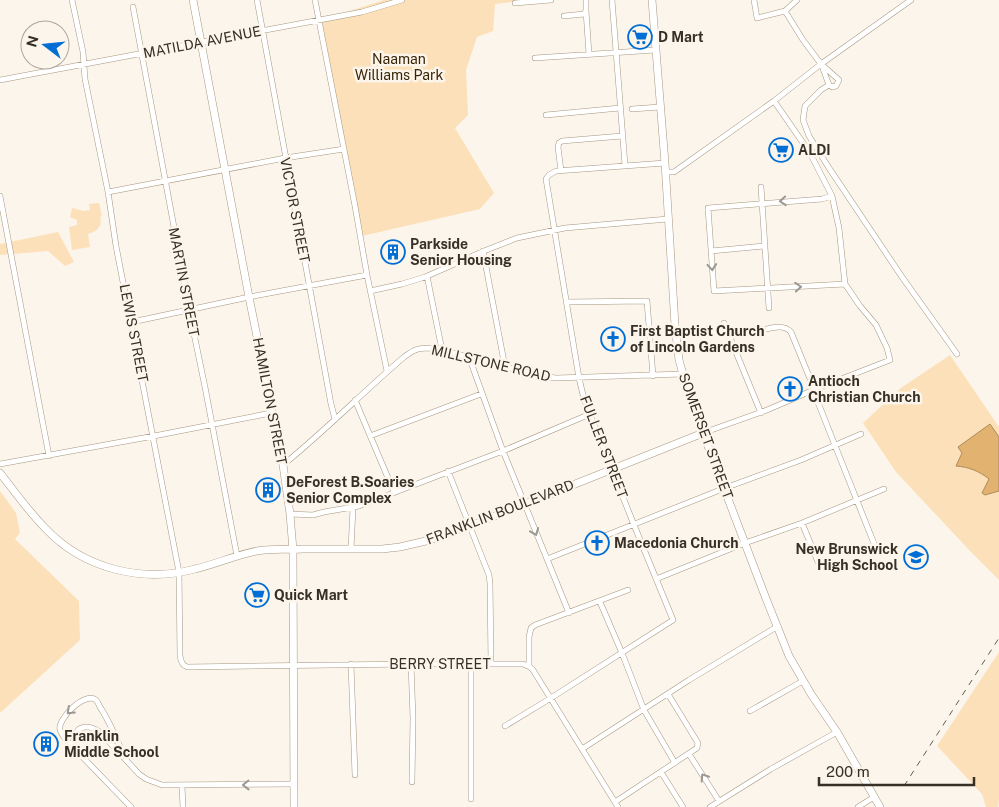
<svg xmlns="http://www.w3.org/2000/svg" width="999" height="807" viewBox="0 0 999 807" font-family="'Public Sans',sans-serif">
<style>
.green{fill:#fce0b9}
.water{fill:#e1b270;stroke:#ae8b5a}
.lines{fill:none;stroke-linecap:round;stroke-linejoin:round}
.street-casing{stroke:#a7967f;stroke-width:6}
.secondary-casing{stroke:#a7967f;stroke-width:8}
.street{stroke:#fff;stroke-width:5}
.secondary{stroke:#fff;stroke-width:7}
.rail{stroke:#625b51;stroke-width:1;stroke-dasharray:6 6;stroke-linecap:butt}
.oneway{stroke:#9b9893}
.labels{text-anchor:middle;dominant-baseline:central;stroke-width:5;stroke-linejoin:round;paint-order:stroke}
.poi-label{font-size:14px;font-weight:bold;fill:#373027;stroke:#fcf5eb;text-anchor:start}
.street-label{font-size:14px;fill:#373027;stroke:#fcf5eb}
.park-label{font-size:14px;fill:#382506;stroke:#fcf5eb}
</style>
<rect width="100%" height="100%" fill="#fcf5eb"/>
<path class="green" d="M384 0H531L495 4 493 31 477 37 466 70 468 115 455 128 494 193 480 209 362 236 322 20Z
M99 203 102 216 100 217C103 227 97 231 88 234L90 247 72 250 69 227 77 225V220L70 217 72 208 84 211 90 210 89 204Z
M58 232 74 262 65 266 48 251 0 255V244Z
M950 355 999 427V580L971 552 896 472 863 423 901 388Z
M0 491 16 513 20 533 15 539 79 601 80 640 0 713Z
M999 652V799L998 807H986L982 794 937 746Z"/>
<path class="water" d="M990 424 999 437V491L985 495 982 493 989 479C979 471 969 467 956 466L962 453 958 447Z"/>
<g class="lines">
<g class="street-casing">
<path id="street" d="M72 0 83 52 85 79 108 192 116 246 179 572 180 656C181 661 182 665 187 667L411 664H523L530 667 533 670 618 807
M257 0 331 404 335 419
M315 0 355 206 367 275 387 371
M612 0 625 165
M754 0 757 18 785 11 797 0
M515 3 551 0
M133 7 193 329 205 387 237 556
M586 11 589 54
M785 11 803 40 821 64 839 80 836 86 832 87 829 85 821 90 805 106 803 120 809 136 829 168 902 277 957 354
M564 16 584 14 586 11V0
M535 58 655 50
M822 66 829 85
M0 80 362 12 402 0
M632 109 660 107
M546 115 620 108
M561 171 558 147 559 143 562 141 622 136
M665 172H674L774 101 821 64 911 0
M761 187 769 308
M108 192 285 158 344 149
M0 196 49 456
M832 196 822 199 708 208 714 291 845 284
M483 251 505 367
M711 251 765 246
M427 276 442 350
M370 291 402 284 425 277 484 251 517 238 565 228 668 219
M567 302 647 301 653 376
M132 322 249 297 367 275
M724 323 761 413
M767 329C775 327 785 325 791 332L813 386V390L875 546
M469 357 503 451 569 613
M355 400 394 492
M703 433 767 410 818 388 890 360 887 348 876 325 860 306 845 284 839 228 832 196 810 153 774 101
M370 436 481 394
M0 464 154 436 271 413
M283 465C325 431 363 392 404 357 416 348 419 348 434 348L541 376 556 378 683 374
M448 471 489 575 490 583 491 663
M290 514 313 515 324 512 359 506 503 451 590 414
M802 523 818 562
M351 549 353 508
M547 559 725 488 801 460 861 434
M656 579 745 543 802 523 884 489
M600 602 622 653 644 710 675 763
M351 664 355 775
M411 664 413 718 412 782
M529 666V637L531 628 535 625 628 590
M750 711 801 682H804
M505 726 551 698 673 620 634 525 584 399 579 378 546 179 549 175 556 171 665 163
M72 746C73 741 74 734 78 730 85 724 95 728 101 733L139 774 146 779 162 785 294 784
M582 749 689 680 778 626
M689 754 719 801
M124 756C117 740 110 722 100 707 99 705 98 702 96 700 85 691 57 719 60 730 61 733 64 737 66 740L131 807
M661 772 683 807
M182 786 183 807
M471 799V663
M615 802 697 748 698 743 668 694
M710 807 771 769 837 732
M858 807 874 797"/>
</g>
<g class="secondary-casing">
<path id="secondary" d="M193 0 249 297 283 465 290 514 293 550 294 807
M652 0 665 163 675 325 679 360 683 374 703 433 765 596 789 656 811 694 837 732 880 807
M0 473C15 492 29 512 46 529 84 569 142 583 195 569 216 564 236 555 257 551 272 548 288 550 302 549 329 549 356 549 382 549L400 547 430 540 470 526 703 433"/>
</g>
<use href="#street" class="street"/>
<use href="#secondary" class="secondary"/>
<path class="rail" d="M904 786 999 638"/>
</g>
<defs><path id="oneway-chevron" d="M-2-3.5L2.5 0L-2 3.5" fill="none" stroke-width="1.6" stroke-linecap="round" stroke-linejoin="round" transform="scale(1.25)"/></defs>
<g class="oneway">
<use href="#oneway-chevron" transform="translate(783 201) rotate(176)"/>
<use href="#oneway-chevron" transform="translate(712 267) rotate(85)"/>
<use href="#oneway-chevron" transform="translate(798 287) rotate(-4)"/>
<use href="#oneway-chevron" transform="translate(535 532) rotate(68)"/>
<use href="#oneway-chevron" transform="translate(70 711) rotate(137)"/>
<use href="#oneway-chevron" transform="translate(704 777) rotate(-123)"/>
<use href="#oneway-chevron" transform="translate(246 785) rotate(179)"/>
</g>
<defs>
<g id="supermarket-ring" transform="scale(1.25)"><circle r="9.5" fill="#fcf5eb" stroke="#016ed6" stroke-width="1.5"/><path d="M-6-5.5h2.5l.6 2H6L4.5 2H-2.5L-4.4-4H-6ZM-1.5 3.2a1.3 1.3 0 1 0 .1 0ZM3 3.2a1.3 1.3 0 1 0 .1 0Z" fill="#016ed6"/></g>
<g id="building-ring" transform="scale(1.25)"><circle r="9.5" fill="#fcf5eb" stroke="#016ed6" stroke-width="1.5"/><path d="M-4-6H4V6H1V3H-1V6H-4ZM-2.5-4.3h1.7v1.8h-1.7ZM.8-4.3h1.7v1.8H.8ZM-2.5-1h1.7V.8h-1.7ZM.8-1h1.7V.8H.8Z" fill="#016ed6"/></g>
<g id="church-ring" transform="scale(1.25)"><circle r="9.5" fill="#fcf5eb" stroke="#016ed6" stroke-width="1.5"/><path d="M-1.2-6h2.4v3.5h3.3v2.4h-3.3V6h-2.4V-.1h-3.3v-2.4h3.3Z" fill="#016ed6"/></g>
<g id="school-ring" transform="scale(1.25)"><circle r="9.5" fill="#fcf5eb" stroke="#016ed6" stroke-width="1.5"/><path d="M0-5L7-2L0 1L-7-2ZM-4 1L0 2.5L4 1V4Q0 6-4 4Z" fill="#016ed6"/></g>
</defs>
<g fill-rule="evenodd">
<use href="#supermarket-ring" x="640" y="37"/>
<use href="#supermarket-ring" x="781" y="150"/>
<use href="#building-ring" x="393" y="252"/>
<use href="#church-ring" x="613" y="339"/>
<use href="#church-ring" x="790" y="389"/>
<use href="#building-ring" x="268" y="490"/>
<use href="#church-ring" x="597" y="543"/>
<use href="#school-ring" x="916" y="557"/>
<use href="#supermarket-ring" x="257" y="595"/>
<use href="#building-ring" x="46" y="744"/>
</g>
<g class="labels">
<g class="poi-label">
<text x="658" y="37">D Mart</text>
<text x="798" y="150">ALDI</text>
<text x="410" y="244">Parkside<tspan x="410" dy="16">Senior Housing</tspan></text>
<text x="630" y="331">First Baptist Church<tspan x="630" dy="16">of Lincoln Gardens</tspan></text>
<text x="808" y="381">Antioch<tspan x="808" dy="16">Christian Church</tspan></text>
<text x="286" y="482">DeForest B.Soaries<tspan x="286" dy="16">Senior Complex</tspan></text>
<text x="614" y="543">Macedonia Church</text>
<text x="898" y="549" text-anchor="end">New Brunswick<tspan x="898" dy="16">High School</tspan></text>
<text x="274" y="595">Quick Mart</text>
<text x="64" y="736">Franklin<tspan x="64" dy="16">Middle School</tspan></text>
</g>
<g class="street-label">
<text transform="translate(202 42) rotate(-11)">MATILDA AVENUE</text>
<text transform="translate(295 210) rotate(79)">VICTOR STREET</text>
<text transform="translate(184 282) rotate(79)">MARTIN STREET</text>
<text transform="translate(134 333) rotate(79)">LEWIS STREET</text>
<text transform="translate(491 363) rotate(13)">MILLSTONE ROAD</text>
<text transform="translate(270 401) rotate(79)">HAMILTON STREET</text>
<text transform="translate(706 436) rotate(70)">SOMERSET STREET</text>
<text transform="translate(604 447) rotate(69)">FULLER STREET</text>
<text transform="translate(500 512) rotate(-21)">FRANKLIN BOULEVARD</text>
<text x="440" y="664">BERRY STREET</text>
</g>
<g class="park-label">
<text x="399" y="59">Naaman<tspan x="399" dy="16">Williams Park</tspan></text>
</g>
</g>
<g transform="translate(45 45) rotate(286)"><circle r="24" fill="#fcf5eb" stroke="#ada69d"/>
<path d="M0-4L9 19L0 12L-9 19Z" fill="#016ed6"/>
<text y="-8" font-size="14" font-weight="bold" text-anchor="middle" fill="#373027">N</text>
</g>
<path d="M819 777v8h155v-8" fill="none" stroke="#373027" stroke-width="2.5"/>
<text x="826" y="777" font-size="15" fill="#373027" stroke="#fcf5eb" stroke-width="4" paint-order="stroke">200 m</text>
</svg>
